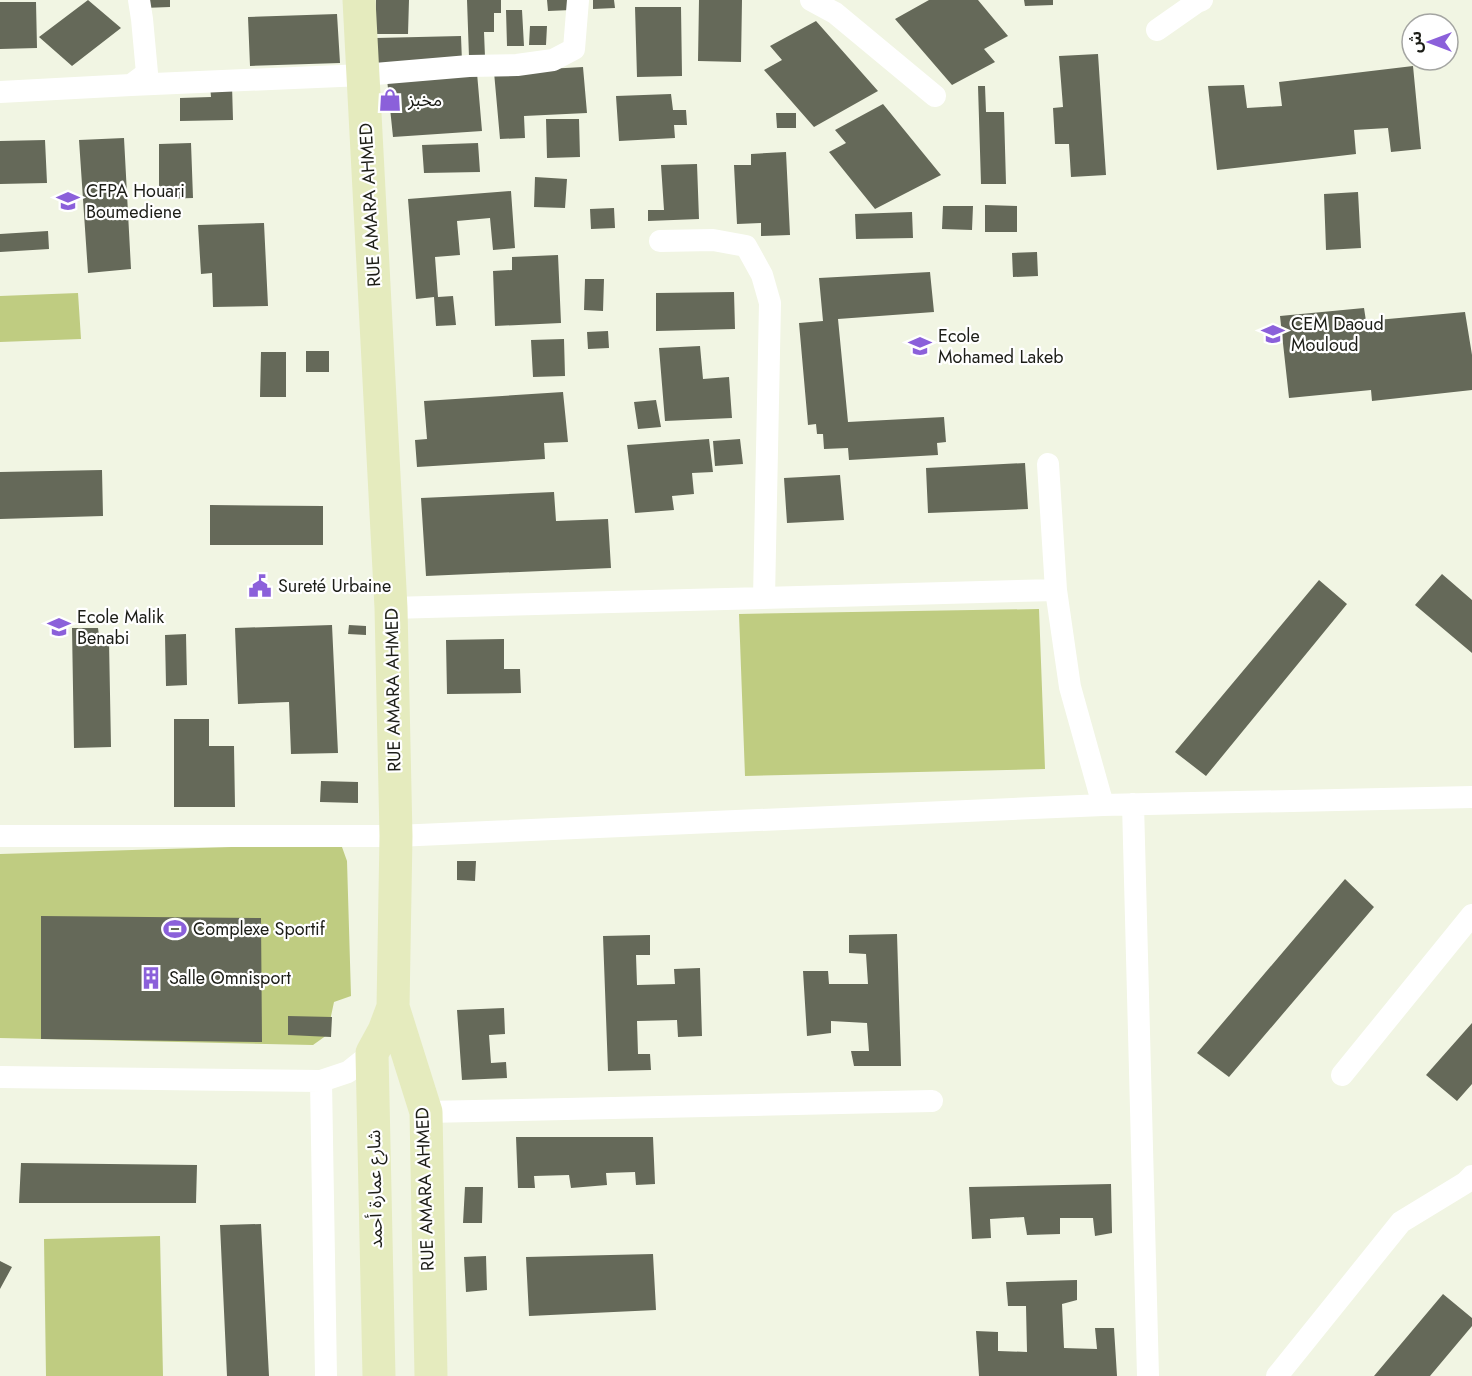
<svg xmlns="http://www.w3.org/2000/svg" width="1472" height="1376" viewBox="0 0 1472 1376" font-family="Jost,'Noto Sans Arabic',sans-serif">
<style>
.green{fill:#bfcc81}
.building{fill:#656959}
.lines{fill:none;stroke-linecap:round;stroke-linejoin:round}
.street{stroke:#fff;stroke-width:22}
.secondary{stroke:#e5ebbe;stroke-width:33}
.labels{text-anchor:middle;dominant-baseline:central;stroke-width:4.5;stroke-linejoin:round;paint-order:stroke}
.poi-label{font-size:18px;fill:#1c1d17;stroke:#fff;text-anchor:start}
.street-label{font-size:18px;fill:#1c1d17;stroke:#fff}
</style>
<rect width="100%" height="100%" fill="#f1f5e3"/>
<path class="green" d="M78 293 81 339 0 342V296Z
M1039 609 1045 769 745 776 739 614Z
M327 844 342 847 347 861 351 996 334 1002 327 1035 313 1045 0 1038V854Z
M160 1236 163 1376H46L44 1239Z"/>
<path class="building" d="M88 0 121 28 72 66 39 37Z
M143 0H170V7L143 8Z
M376 0H409L408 34H375Z
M467 0H501V13H494V32H484L485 57H469Z
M547 0H570L571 10 548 11Z
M593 0H614L615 8 593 9Z
M699 0H742L741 62 698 61Z
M929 0H978L1008 36 984 49 995 62 952 85 895 19Z
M1024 0H1053V5L1025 6Z
M0 2H36L37 48 0 49Z
M635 7H681L682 76 637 77Z
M506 10H522L524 46H507Z
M337 14 340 63 250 66 248 17Z
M816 21 878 91 814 127 764 70 782 60 770 46Z
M530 26H547L546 45H529Z
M461 36 462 62 377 64 376 38Z
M1098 54 1106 175 1071 177 1069 144H1055L1053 108 1063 107 1059 56Z
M1413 66 1421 149 1391 152 1388 128 1354 130 1356 154 1217 170 1208 86 1244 85 1247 108 1282 106 1279 82Z
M583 67 587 113 524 116 525 138 500 139 494 72Z
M477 73 482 131 393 137 387 79Z
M210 85H232L233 120 180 121V98L211 97Z
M978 86H985L986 112H1004L1006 184H981Z
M671 94 673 110H686L687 125H674L675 138 619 141 616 96Z
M883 104 941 175 875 209 829 152 846 143 835 130Z
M776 113H796V128H777Z
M546 119H579L580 157 547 158Z
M124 138 131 269 88 273 79 140Z
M45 140 47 183 0 184V141Z
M191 143 193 198 159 199V144Z
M478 143 480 172 424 173 422 145Z
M786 152 790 235 761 236V223L737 224 734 165H751V154Z
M697 164 699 219 648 221V210H664L661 165Z
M535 177 567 179 565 208 534 207Z
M511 191 515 248 493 250 490 218 457 221 460 255 435 257 438 297 453 296 456 325 436 326 434 297 416 299 408 199Z
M1358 192 1361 248 1326 250 1324 194Z
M985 205 1017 206V232H985Z
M943 206H973L972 230 942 229Z
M614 208 615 228 591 229 590 209Z
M912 212 913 238 856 239 855 214Z
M264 223 268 306 213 307 212 273 201 274 198 225Z
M48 231 49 249 0 252V234Z
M1037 252 1038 276 1013 277 1012 253Z
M558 255 561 323 495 326 493 271 512 270V257Z
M930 272 934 312 838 319 848 422 944 417 946 442 937 443 938 455 849 460 848 448 824 449 823 434H817L816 424 808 425 799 323 823 321 819 278Z
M585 279H604L603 311 584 310Z
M734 292 735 329 656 331V293Z
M1364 308 1366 321 1465 312 1472 355V390L1372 401 1371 390 1289 398 1280 316Z
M608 331 609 348 588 349 587 332Z
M564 339 565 376 533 377 531 340Z
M700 346 703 379 729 377 732 418 665 421 659 348Z
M306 351H329V372H306Z
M261 352H286V397H260Z
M563 392 568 442 544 443 545 459 417 467 415 440 427 439 424 401Z
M656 400 661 427 638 429 634 402Z
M709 439 713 472 692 473 694 494 672 496 674 510 635 513 627 445Z
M740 439 743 464 715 466 713 441Z
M1025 463 1028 509 928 513 926 468Z
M102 470 103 516 0 519V472Z
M840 475 844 520 787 523 784 478Z
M554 492 556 521 608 519 611 568 426 576 421 498Z
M210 505 323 506V545H210Z
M1442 574 1472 600V653L1415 605Z
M1319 580 1347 604 1206 776 1175 752Z
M332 625 338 753 291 754 289 702 238 704 235 628Z
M349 625 366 626V635L348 634Z
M72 628H98L100 643 109 641 111 747 74 748Z
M186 634 187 685 166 686 165 635Z
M504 639V669H520L521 693 447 694 446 640Z
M174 719H209V746H234L235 807H174Z
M321 781 358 782V803L320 802Z
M457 861H476L475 881 457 880Z
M1345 879 1374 907 1229 1077 1197 1053Z
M41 916 261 918 262 1042 41 1039Z
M897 934 901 1066H854L851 1051H869L867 1023 831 1021V1033L807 1036 803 971H828L829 984H868L866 954 849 953V935Z
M650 935V955H636L637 985 675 984 674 969 700 968 702 1036 678 1037 677 1020 637 1021 638 1054H650L651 1070 608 1071 603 936Z
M504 1008 505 1034 489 1035 491 1063 506 1062 507 1078 462 1080 457 1010Z
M288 1016 332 1017 331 1037 288 1035Z
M1472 1023V1084L1457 1101 1426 1075Z
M516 1137H653L655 1184 636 1185 635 1172 606 1173 607 1185 571 1188 569 1175 534 1176 535 1188H518Z
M21 1163 197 1165 196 1203H19Z
M1111 1184 1112 1233 1095 1236 1093 1218H1060V1234L1027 1235 1024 1217 990 1219 991 1238 972 1239 969 1187Z
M465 1187H483L482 1223H463Z
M261 1224 269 1376H227L220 1225Z
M653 1254 656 1310 529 1316 526 1257Z
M486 1256 487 1290 466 1292 464 1257Z
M0 1261 12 1267 0 1289Z
M1077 1280V1300L1062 1304 1064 1348 1097 1349 1095 1328H1114L1117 1376H979L976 1331 998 1332V1351L1027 1352 1026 1306H1008L1006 1282Z
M1443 1294 1472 1318V1326L1430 1376H1374Z"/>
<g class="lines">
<path class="street" d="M811 0 835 13 935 96
M1157 30 1197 2 1202 0
M131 85 147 73 142 19 139 0
M0 92 131 85 363 75 469 66 517 65 553 60 574 49 578 0
M660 241 713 240 746 246 762 275 770 303 764 598
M1048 464 1056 590 1070 687 1103 805
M391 608 1056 590
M1133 804 1148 1376
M0 836H396L1103 805 1472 797
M1342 1075 1472 915
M0 1077 321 1081 348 1072 372 1053
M321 1081 326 1376
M426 1112 932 1101
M1277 1376 1401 1222 1465 1183 1472 1176"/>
<path class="secondary" d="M359 0 391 608 396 836 393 1007 426 1112 431 1376
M379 1376 372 1053 384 1031 393 1007"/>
</g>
<defs>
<g id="shop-bare" transform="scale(1.8)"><path d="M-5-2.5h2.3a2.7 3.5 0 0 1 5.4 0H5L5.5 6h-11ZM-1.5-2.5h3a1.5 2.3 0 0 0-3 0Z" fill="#8b60da" stroke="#fff" stroke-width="2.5" paint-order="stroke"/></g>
<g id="university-bare" transform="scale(1.8)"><path d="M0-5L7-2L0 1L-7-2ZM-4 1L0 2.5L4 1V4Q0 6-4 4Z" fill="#8b60da" stroke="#fff" stroke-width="2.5" paint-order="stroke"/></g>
<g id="school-bare" transform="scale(1.8)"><path d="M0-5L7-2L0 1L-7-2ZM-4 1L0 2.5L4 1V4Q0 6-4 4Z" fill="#8b60da" stroke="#fff" stroke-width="2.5" paint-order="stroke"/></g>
<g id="civic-bare" transform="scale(1.8)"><path d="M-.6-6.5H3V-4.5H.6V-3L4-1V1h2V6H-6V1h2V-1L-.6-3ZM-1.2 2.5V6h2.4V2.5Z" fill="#8b60da" stroke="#fff" stroke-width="2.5" paint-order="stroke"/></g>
<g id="stadium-bare" transform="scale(1.8)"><path d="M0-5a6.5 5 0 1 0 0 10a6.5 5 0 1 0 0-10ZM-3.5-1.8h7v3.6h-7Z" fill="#8b60da" stroke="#fff" stroke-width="2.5" paint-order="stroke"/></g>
<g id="building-bare" transform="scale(1.8)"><path d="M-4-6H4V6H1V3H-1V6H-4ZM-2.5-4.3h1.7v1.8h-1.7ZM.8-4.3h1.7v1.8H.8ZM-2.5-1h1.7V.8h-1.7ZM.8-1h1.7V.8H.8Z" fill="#8b60da" stroke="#fff" stroke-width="2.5" paint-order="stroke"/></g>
</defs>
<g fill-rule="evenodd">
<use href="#shop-bare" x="390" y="100"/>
<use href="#university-bare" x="68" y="201"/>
<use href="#school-bare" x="1273" y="334"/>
<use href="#school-bare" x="920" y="346"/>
<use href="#civic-bare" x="260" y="586"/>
<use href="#school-bare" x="59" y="627"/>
<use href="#stadium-bare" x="175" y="929"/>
<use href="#building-bare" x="151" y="978"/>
</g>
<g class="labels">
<g class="poi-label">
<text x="408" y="100">مخبز</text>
<text x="86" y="191">CFPA Houari<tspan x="86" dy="21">Boumediene</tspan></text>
<text x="1291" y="324">CEM Daoud<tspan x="1291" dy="21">Mouloud</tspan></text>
<text x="938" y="336">Ecole<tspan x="938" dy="21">Mohamed Lakeb</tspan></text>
<text x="278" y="586">Sureté Urbaine</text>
<text x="77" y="617">Ecole Malik<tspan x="77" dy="21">Benabi</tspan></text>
<text x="193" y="929">Complexe Sportif</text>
<text x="169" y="978">Salle Omnisport</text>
</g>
<g class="street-label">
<text transform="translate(370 205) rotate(-93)">RUE AMARA AHMED</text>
<text transform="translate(393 690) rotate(-91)">RUE AMARA AHMED</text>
<text transform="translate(375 1189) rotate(-91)">شارع عمارة أحمد</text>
<text transform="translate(425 1189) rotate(-92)">RUE AMARA AHMED</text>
</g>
</g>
<g transform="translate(1430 42) rotate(270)"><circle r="28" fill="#ffffff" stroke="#a4a5a2" stroke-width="1.5"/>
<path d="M0-4.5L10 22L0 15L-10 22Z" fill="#8b60da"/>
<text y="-9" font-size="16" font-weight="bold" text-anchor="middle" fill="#1c1d17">ش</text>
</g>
</svg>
